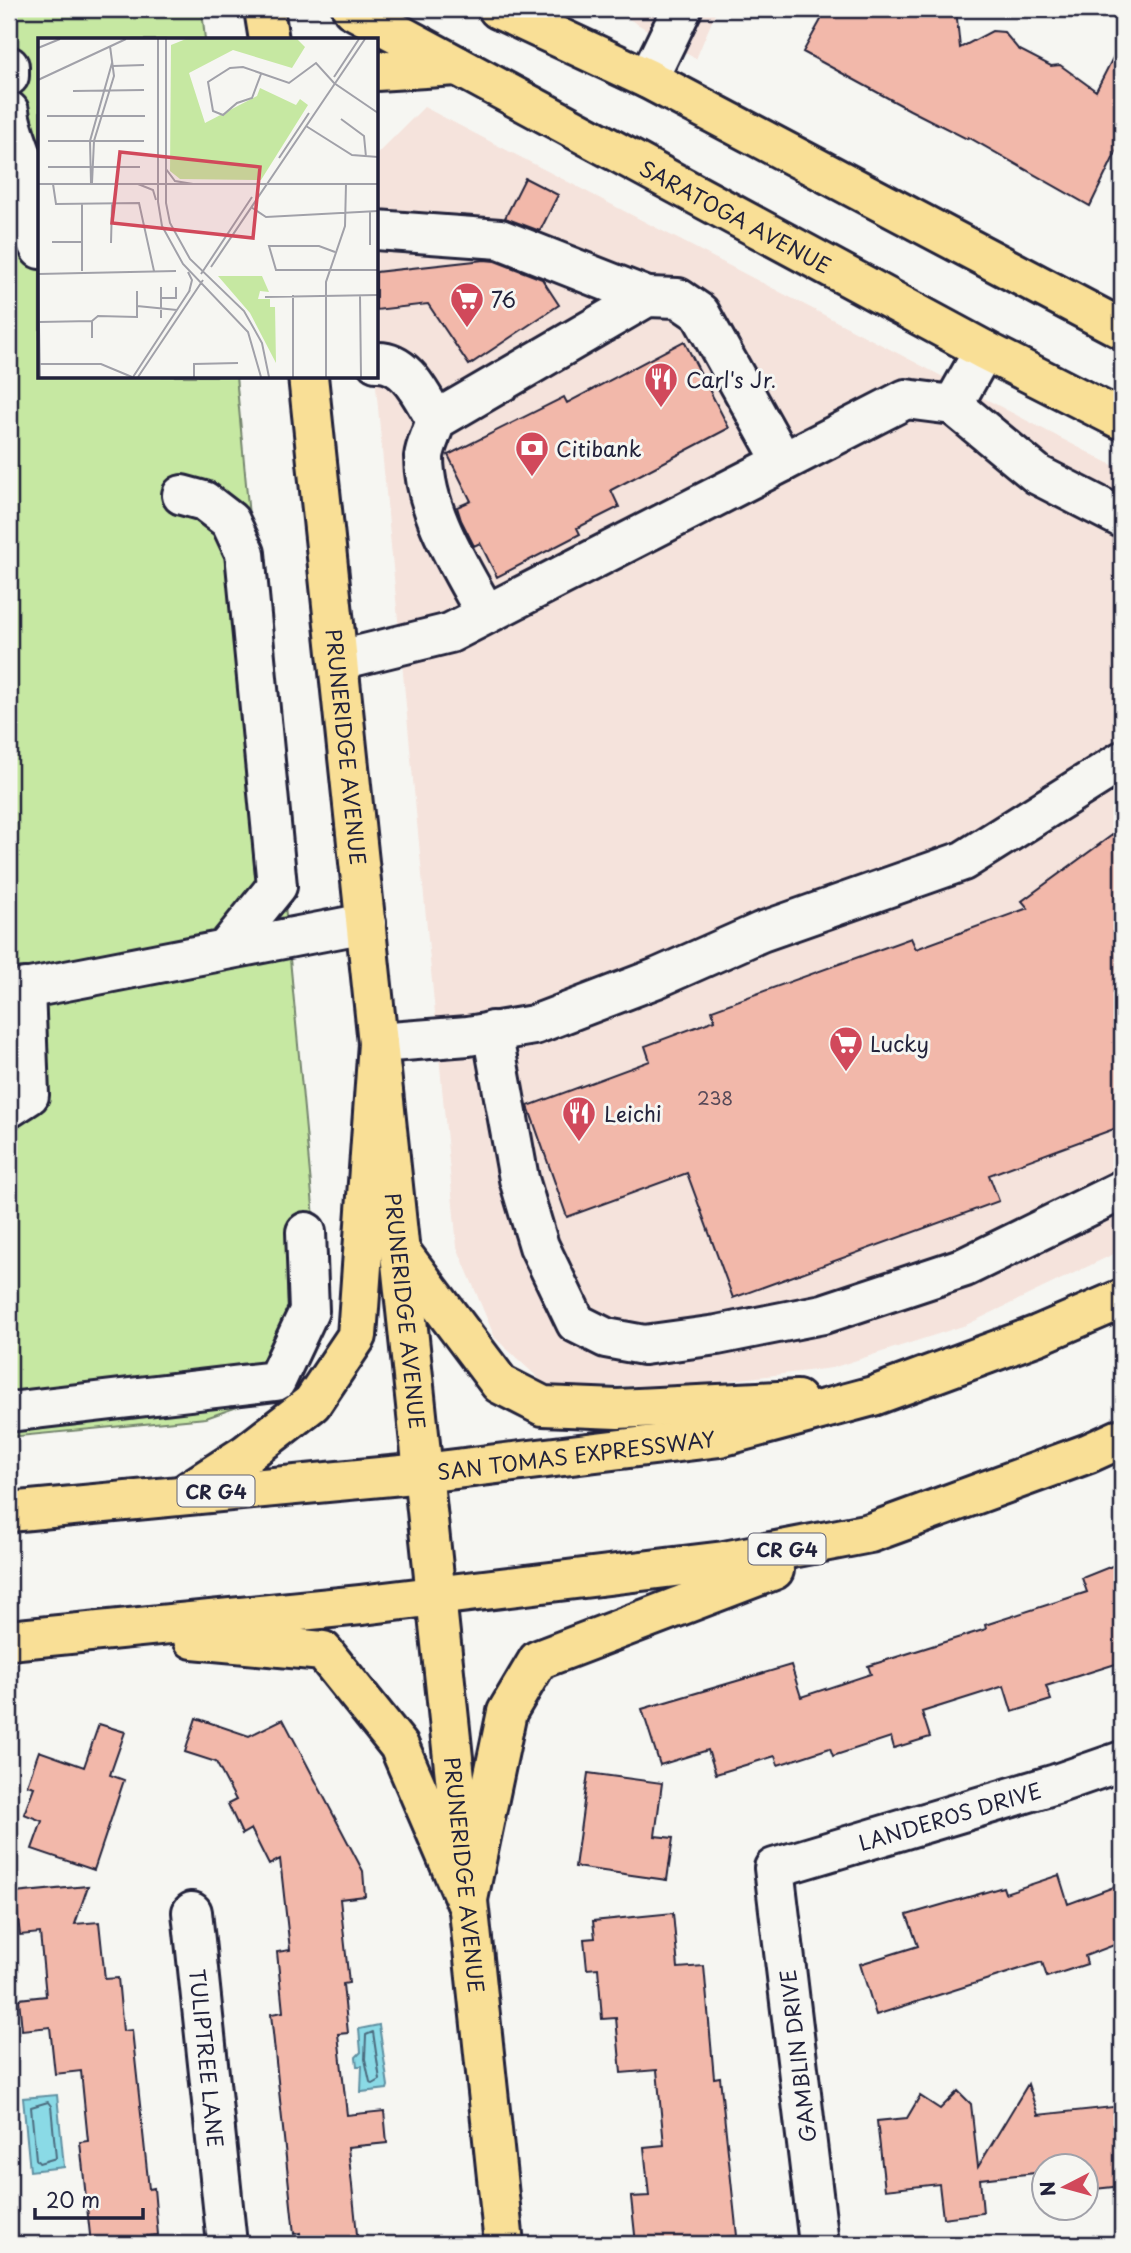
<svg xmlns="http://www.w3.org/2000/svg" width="1131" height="2253" viewBox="0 0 1131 2253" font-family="'Playpen Sans',sans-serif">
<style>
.built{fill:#f5e3dc}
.green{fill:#c6e8a2;stroke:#74856e;stroke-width:2}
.water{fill:#8adae6;stroke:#6090a2;stroke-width:2}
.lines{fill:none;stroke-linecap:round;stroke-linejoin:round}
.shore{stroke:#4c6c7f;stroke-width:2}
.building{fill:#f2b8aa;stroke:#22223b;stroke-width:2}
.minor-casing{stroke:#22223b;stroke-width:44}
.major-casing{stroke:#22223b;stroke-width:44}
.highway-casing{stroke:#22223b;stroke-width:44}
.minor{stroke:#f6f6f2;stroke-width:38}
.major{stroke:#f9df96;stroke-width:38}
.highway{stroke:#f9df96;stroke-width:38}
.labels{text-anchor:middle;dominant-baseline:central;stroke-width:6;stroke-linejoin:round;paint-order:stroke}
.number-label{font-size:18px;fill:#564857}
.shield{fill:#f6f6f2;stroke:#626272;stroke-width:2}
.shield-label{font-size:19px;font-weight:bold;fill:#22223b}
.street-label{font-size:21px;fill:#22223b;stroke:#f6f6f2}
.poi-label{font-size:21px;fill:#22223b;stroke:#f6f6f2;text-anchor:start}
.inset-road{fill:none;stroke:#a1a1a9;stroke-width:2}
.view{fill:#d1495b;fill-opacity:0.15;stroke:#d1495b;stroke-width:3.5}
.inset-edge{fill:none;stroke:#22223b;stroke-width:3.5}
</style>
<rect width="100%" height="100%" fill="#f6f6f2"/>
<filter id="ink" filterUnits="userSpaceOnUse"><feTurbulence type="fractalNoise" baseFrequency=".0143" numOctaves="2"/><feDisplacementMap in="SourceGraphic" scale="14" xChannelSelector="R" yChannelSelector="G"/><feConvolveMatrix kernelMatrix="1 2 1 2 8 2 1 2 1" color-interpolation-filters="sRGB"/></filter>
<g filter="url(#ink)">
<path class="built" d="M612 9H717L696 59Z
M424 107 1122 470V1250L966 1325 832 1368 685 1386H547L495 1338 457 1247 375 376 376 155Z"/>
<path class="green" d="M9 9H202L205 40H40V376H236L317 1250 316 1315 304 1368 283 1391 206 1418 9 1437Z"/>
<path class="water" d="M379 2025 388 2086 387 2089 361 2092 362 2066H357L356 2057 361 2052 359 2029Z
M57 2095 64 2167 30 2171 23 2098Z"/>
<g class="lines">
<path class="shore" d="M373 2032 380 2080 373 2084 370 2082 365 2059 366 2035Z
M48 2102 51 2106 56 2158 39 2163 36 2159 31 2107Z"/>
</g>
<path class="building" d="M827 9H956L960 48 992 31 1004 32 1018 49 1051 66 1060 65 1096 91 1122 40V140L1090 206 968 137 967 139 910 110 803 52Z
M525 178 558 195 540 231 505 218Z
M484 260 495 261 542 279 559 305 469 365 428 304 376 310V272Z
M684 341 729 428 611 490 619 507 577 528 580 534 497 577 480 543 474 546 461 520 457 507 471 501 448 455 564 397 567 403Z
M1122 828V1126L989 1175 999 1201 733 1298 687 1173 567 1217 528 1106 650 1061 645 1046 715 1020 712 1010 911 938 916 949 1028 908 1022 901Z
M1122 1562V1662L1046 1686 1051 1700 1012 1712 1004 1686 922 1712 930 1737 894 1748 891 1737 833 1756 830 1748 778 1765 775 1756 716 1774 708 1750 660 1765 642 1709 791 1665 801 1697 871 1674 868 1666 986 1629 985 1625 1087 1592 1082 1578Z
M196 1718 249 1736 283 1719 363 1871 365 1896 340 1899 349 1983 343 1984 348 2033 338 2034 347 2115 384 2111 387 2143 348 2147 358 2244H301L300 2233 294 2234 271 2014 283 2012 277 1952 290 1950 280 1859 269 1865 251 1829 242 1834 228 1804 236 1800 216 1762 185 1752Z
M99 1724 125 1732 110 1775 124 1780 94 1870 32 1849 42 1821 24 1814 34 1787 27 1785 39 1751 84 1767Z
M588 1773 662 1783 655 1836 673 1838 667 1880 575 1867Z
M1059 1875 1068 1904 1122 1884V1942L1085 1956 1087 1964 1047 1977 1042 1962 876 2015 860 1964 918 1946 907 1915 1003 1887 1005 1893Z
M88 1886 75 1924 99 1922 105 1979 118 1978 123 2031 132 2030 149 2189 154 2188 158 2235 147 2236 148 2244H91L80 2142 88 2141 81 2071 55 2074 50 2027 22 2030 19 1999 46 1996 40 1933 20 1935 15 1893Z
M673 1913 678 1968 704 1966 714 2078 720 2077 737 2236 636 2244 631 2197 649 2196 644 2147 664 2145 657 2070 621 2073 616 2018 602 2019 598 1968 587 1969 584 1939 595 1938 593 1921Z
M1028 2084 1038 2115 1122 2106V2186L1086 2190V2166H1044V2172L980 2179 983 2213 943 2218 939 2184 885 2190 877 2121 907 2118 920 2096 940 2109 958 2091 971 2104 978 2167Z"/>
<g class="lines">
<g class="minor-casing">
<g id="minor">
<path d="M9 66V76"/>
<path d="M648 79 682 9"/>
<path d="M9 111C11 131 21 149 26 168 33 195 27 225 40 249"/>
<path d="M376 230 500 239 647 297"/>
<path d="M376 362C407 360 422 398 436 420"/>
<path d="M953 405 1038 475 1122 518"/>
<path d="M182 495 204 501 230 521 245 553 277 886 226 949"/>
<path d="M486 614C461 568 424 512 424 457 425 446 433 431 436 420L647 297 678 298 700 313 783 462"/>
<path d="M340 660 450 633 906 399 953 405 984 350"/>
<path d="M9 992 366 923"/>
<path d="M492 1031 519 1179 539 1246 576 1323 606 1338 644 1345 717 1335 823 1314 965 1267 1122 1190"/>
<path d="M378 1043 468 1036 534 1025 657 978 761 932 963 861 1122 761"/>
<path d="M9 1108 29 1095 25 988"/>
<path d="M9 1412 276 1381 309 1311 306 1232"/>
<path id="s1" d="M192 1912 227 2244"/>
<path id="s2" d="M819 2244 774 1868 1056 1784 1122 1761"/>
</g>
</g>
<g class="major-casing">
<g id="major">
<path d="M264 9 269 40"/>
<path id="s3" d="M352 9 984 350 1122 420"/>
<path d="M498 9 648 79 1122 329"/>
<path d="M376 71 457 66"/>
<path id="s4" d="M308 376 504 2244"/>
</g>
</g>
<g class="highway-casing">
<g id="highway">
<path d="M400 1251 500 1384 543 1406 618 1409 797 1400"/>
<path d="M189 1491 246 1454 312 1403 357 1336 378 1043"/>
<path id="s5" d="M9 1512 423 1473 720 1437 873 1396 1038 1335 1122 1299"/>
<path d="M193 1639 323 1651 399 1746 467 1904"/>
<path d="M9 1640 361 1605 724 1561 870 1533 1089 1453 1122 1438"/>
<path d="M467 1904 507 1712 538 1660 774 1570"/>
</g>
</g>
<use href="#minor" class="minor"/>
<use href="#major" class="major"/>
<use href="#highway" class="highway"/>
</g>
</g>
<defs>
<g id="supermarket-pin" transform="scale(1.75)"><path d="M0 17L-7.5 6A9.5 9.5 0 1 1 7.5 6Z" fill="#d1495b" stroke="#f6f6f2"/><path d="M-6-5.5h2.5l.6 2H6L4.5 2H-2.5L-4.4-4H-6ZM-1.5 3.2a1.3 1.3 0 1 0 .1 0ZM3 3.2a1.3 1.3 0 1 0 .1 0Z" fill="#fff"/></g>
<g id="restaurant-pin" transform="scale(1.75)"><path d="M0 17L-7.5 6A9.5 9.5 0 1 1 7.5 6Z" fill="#d1495b" stroke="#f6f6f2"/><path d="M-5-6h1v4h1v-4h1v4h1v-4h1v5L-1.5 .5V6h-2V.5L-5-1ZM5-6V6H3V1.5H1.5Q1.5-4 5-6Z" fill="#fff"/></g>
<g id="bank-pin" transform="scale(1.75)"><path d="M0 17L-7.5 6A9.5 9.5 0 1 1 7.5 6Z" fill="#d1495b" stroke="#f6f6f2"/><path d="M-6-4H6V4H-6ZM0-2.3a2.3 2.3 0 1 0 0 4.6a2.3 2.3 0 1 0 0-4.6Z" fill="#fff"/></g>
</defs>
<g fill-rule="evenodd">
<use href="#supermarket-pin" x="467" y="299"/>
<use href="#restaurant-pin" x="661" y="379"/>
<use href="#bank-pin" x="532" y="448"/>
<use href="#supermarket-pin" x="846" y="1043"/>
<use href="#restaurant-pin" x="579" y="1113"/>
</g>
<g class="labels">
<g class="number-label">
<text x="715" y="1097">238</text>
</g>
<g class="shield">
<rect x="177.5" y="1475.5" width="77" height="31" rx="5"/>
<rect x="748.5" y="1533.5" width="77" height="31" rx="5"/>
</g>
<g class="shield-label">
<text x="216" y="1491">CR G4</text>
<text x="787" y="1549">CR G4</text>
</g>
<g class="street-label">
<text stroke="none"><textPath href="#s3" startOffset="436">SARATOGA AVENUE</textPath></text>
<text stroke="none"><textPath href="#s4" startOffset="373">PRUNERIDGE AVENUE</textPath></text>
<text stroke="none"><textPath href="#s4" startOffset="940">PRUNERIDGE AVENUE</textPath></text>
<text stroke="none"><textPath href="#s5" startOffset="570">SAN TOMAS EXPRESSWAY</textPath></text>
<text stroke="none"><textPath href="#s2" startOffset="562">LANDEROS DRIVE</textPath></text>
<text stroke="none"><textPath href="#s4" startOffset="1507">PRUNERIDGE AVENUE</textPath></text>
<text transform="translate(797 2056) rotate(-97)">GAMBLIN DRIVE</text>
<text stroke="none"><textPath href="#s1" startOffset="147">TULIPTREE LANE</textPath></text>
</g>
<g class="poi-label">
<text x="491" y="299">76</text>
<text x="686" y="379">Carl's Jr.</text>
<text x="556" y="448">Citibank</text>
<text x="870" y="1043">Lucky</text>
<text x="604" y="1113">Leichi</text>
</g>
</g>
<g transform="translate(38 38)">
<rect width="340" height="340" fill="#f6f6f2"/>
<path d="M148 1H259L267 9 254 30 195 12 151 35 167 85 219 58 222 50 258 67 262 61 270 67 223 142 142 141 132 133 133 7ZM180 238H224L231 254 222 253 220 261H232V269H237L238 325 212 275Z" fill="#c6e8a2"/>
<path class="inset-road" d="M120 1V164L124 188 145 226 210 294 223 339M128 1V165L132 185 152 221 206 273 224 305 231 339M0 10 22 1M75 28 106 27M223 36 214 60 199 65 185 77 175 73 170 44 192 30 205 29 251 45 278 25 296 45 340 75M296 39 321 1M0 42 88 1M35 53 106 52M9 78H107M303 81 326 98 328 119M268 88 314 117 340 119M10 103H106M241 120 271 75M10 129H102M128 131 137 143 155 146M53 145 52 103 74 25M54 145 56 103 76 38 72 8M0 146H340M15 146 18 166 101 165 116 233M100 146 115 152 118 162M44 166V233M213 169 228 179 340 173M332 173V207M14 204H44M73 205 74 166M297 214 281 208H231L238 232H340M173 229 327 1M150 234 154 242 151 254M0 236 138 233M0 236 2 339M163 236 214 159M123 249V280M255 257V339M322 257 323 339M227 259 340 257M123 260H138V249M99 268 139 272M54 283 60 278 99 279V253M1 284 54 283V300M2 326H63L94 339M95 339 152 252M100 339 165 242M156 339V326L200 325M288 339V244L307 188 308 146"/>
<path class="view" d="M82 114 222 129 215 200 74 185Z"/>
<rect width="340" height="340" class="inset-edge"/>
</g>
<rect width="1131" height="2253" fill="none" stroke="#f6f6f2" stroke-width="35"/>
<rect x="18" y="18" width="1096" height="2218" fill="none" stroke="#22223b" stroke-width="2.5" filter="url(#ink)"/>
<g transform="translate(1065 2187) rotate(264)"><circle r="33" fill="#f6f6f2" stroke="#a1a1a9" stroke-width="2"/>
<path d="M0-5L12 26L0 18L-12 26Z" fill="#d1495b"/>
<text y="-10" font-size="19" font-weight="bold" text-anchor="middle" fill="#22223b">N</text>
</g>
<path d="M35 2208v10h108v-10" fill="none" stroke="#22223b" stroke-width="3.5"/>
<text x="46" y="2208" font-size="21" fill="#22223b" stroke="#f6f6f2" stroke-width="5" paint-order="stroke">20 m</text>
</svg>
